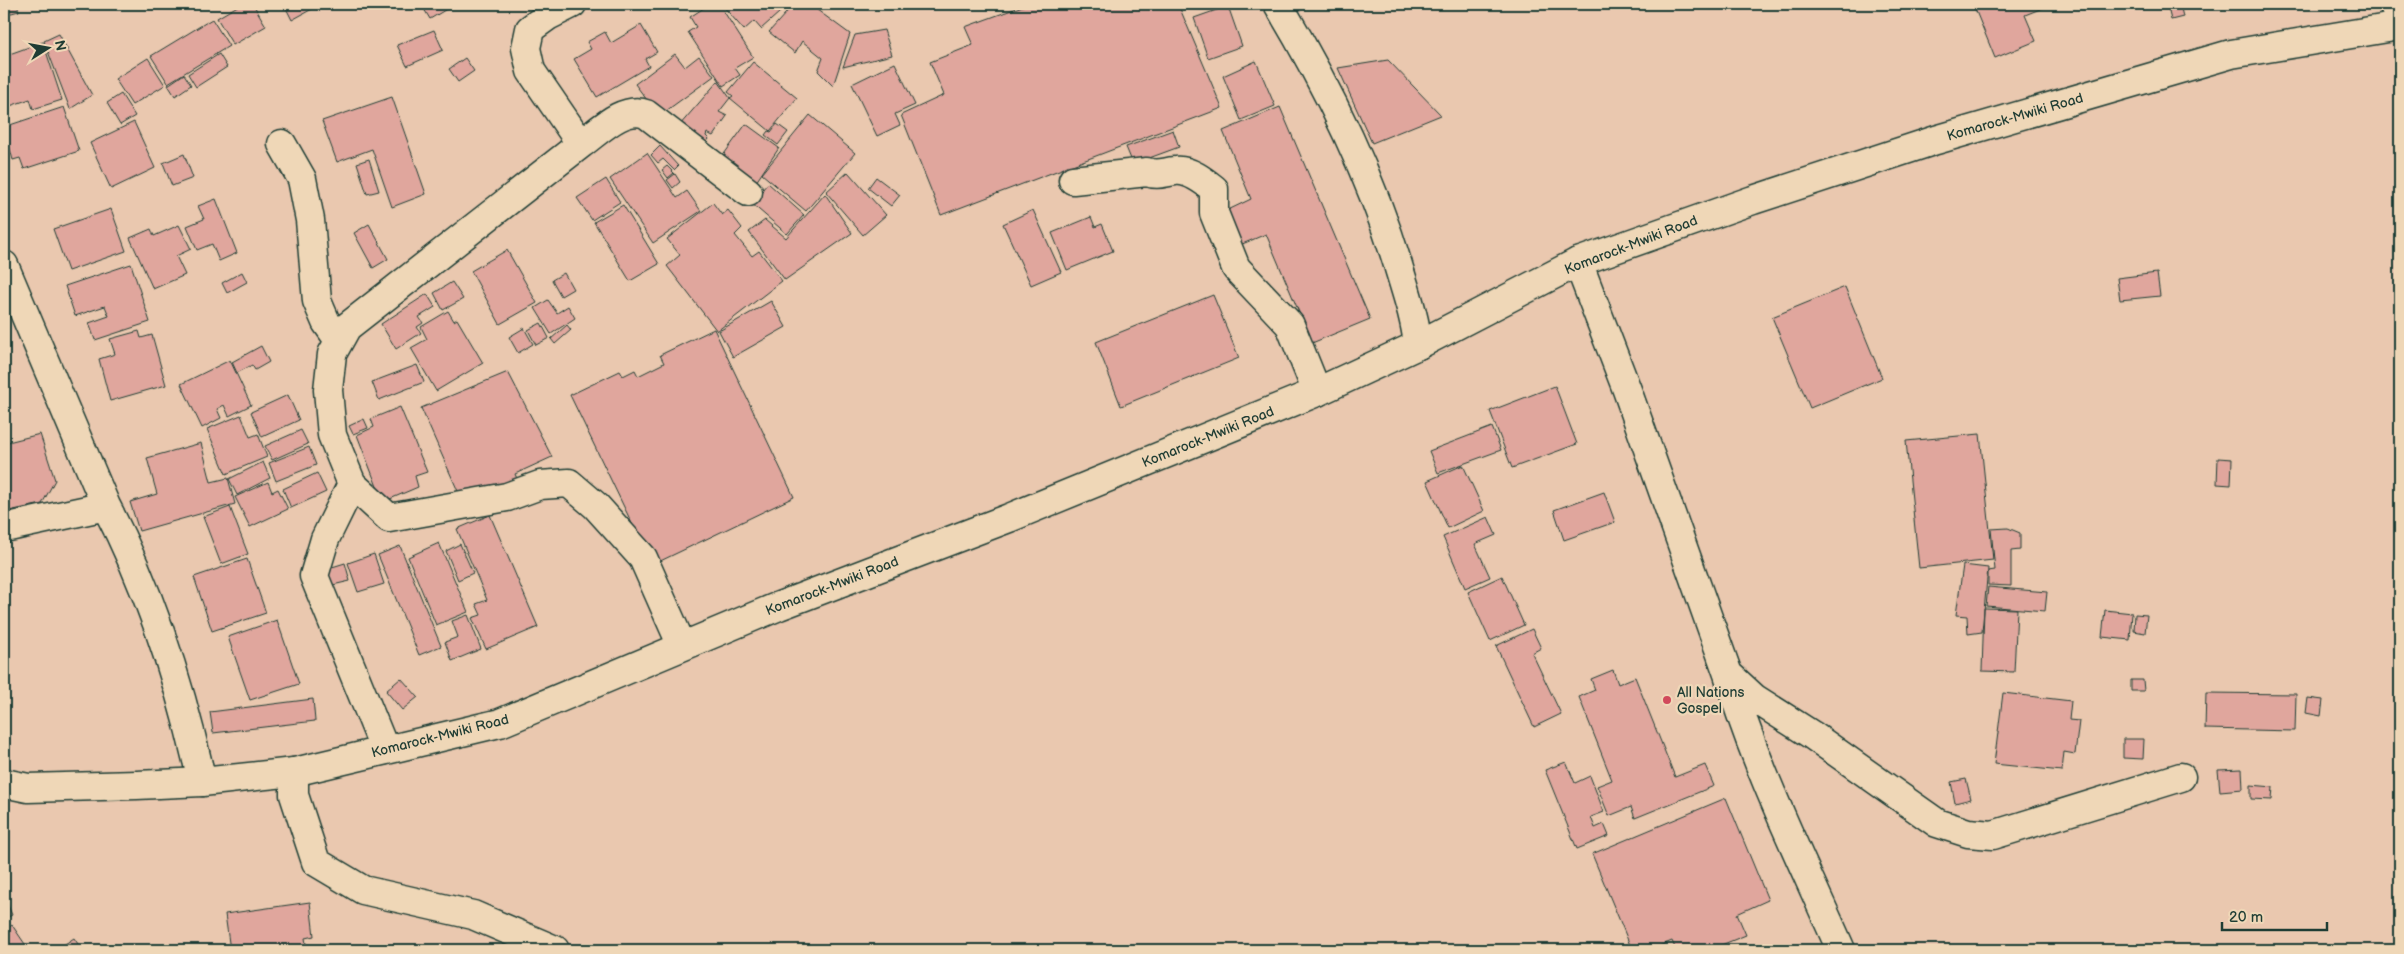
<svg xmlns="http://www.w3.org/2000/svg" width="2404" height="954" viewBox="0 0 2404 954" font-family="'Balsamiq Sans',sans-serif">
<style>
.building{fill:#e0a69d;stroke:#1f3d34}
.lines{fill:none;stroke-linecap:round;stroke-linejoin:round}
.minor-casing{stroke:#1f3d34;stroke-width:31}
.major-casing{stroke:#1f3d34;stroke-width:31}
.minor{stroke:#efd7b7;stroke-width:28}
.major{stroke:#efd7b7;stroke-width:28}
.poi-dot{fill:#d1495b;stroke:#efd7b7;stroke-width:2}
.labels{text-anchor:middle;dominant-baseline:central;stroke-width:4.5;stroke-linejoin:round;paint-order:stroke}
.street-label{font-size:14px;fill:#1f3d34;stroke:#efd7b7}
.poi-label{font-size:14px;fill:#1f3d34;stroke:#efd7b7;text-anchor:start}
</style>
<rect width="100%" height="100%" fill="#eac8af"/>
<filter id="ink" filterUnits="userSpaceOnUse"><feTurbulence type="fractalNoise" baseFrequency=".02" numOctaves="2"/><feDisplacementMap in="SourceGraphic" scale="10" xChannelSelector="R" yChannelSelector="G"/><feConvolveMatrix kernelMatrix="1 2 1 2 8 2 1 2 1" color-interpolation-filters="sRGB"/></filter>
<g filter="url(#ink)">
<path class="building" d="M4 4H17L19 11 4 15Z
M241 4H253L266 26 233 45 217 18Z
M284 4H321L292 20Z
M421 4H455L430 19Z
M710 4H719L753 57 735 68 740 75 723 86 688 32 696 27 690 17Z
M723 4H789L761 29 754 21 744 30 722 5Z
M794 4H809L850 34 833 86 818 71 823 58 802 41 795 53 769 32Z
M1028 4H1178L1222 108 941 215 901 115 944 95 930 62 973 45 965 27Z
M1973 4H2044L2045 7 2025 15 2036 41 1995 58Z
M2167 4H2180L2183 17 2171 20Z
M1228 6 1242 46 1208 58 1194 18Z
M212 19 229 46 168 83 151 56Z
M641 25 657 52 645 59 649 66 597 97 574 59 591 49 587 42 605 32 611 43Z
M434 30 443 50 407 66 397 45Z
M884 30 892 55 843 67 855 35Z
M59 34 92 95 70 109 44 41Z
M43 42 62 100 33 109 30 99 4 108V56Z
M219 54 227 67 196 87 188 74Z
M675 54 685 67 699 56 714 76 659 116 635 84Z
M148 58 165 85 132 105 115 79Z
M465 58 474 71 458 82 449 69Z
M1388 60 1441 115 1372 143 1338 68Z
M1256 61 1275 106 1241 120 1223 76Z
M753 62 797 98 770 131 730 98 733 96 728 92Z
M895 63 915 105 895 114 900 125 877 136 852 84Z
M184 74 191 85 175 96 168 85Z
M718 81 730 98 719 112 727 116 713 136 707 133 706 136 709 139 705 144 679 126Z
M121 94 135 116 120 125 107 103Z
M392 97 426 194 392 207 372 149 337 162 322 121Z
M64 107 79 151 24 169 20 158 13 160 4 127Z
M1280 107 1370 319 1312 343 1266 234 1240 245 1226 211 1251 199 1223 131Z
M810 115 855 153 806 211 762 174Z
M134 122 155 168 111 189 90 143Z
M746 124 779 148 754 185 719 161Z
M777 124 788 132 778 145 765 135 768 131 771 132Z
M1173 130 1179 147 1133 164 1126 147Z
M660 146 678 166 674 170 663 159 658 163 651 155Z
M647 153 677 198 687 191 701 211 653 243 610 179Z
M184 154 193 178 172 186 163 163Z
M369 159 379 191 367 194 357 163Z
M667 166 674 173 668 178 662 170Z
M848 172 886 215 863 235 826 192Z
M675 174 680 182 673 188 667 180Z
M876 177 900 195 891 206 868 188Z
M606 179 620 202 592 220 577 198Z
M768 183 804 215 787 234 751 203Z
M825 194 852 233 785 280 749 232 765 220 786 238Z
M216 199 237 253 219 261 212 244 197 250 187 226 204 219 198 206Z
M713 203 722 215 728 210 742 228 735 235 752 256 759 251 782 281 717 331 667 266 680 255 667 239Z
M623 205 659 264 630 281 594 222Z
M111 209 126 251 68 271 53 229Z
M1033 210 1061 272 1031 285 1003 224Z
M1091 217 1095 227 1102 224 1113 251 1067 270 1052 233Z
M369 224 388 259 373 268 354 233Z
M179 225 191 249 176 256 185 275 153 289 130 238 151 229 154 236Z
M507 250 537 303 500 324 471 271Z
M131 264 150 322 95 340 89 323 109 316 105 306 75 316 65 286Z
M242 272 247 282 227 293 222 283Z
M564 273 573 289 561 296 552 280Z
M2157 273 2160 296 2120 300 2117 278Z
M452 282 463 299 443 310 434 293Z
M1845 287 1882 378 1810 408 1772 317Z
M427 294 435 307 419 317 423 323 417 327 421 333 396 349 381 324Z
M1213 295 1239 358 1121 406 1096 342Z
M548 300 557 313 568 306 575 318 551 334 535 308Z
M771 301 786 327 733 357 719 331Z
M448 311 454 321 457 319 483 363 436 391 411 348 427 339 421 327Z
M541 323 549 338 536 345 528 330Z
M567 325 571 330 555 344 551 339Z
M524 328 533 344 518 353 509 337Z
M714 329 794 497 652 565 570 395 620 371 623 376 635 370 638 376 664 363 660 355Z
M139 331 141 338 152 335 166 385 110 401 99 359 115 354 110 339Z
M261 346 269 362 255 370 252 365 237 373 232 362Z
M230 360 251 405 229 416 224 405 217 409 221 418 202 428 181 384Z
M417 365 424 382 379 400 372 382Z
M508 372 552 457 515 474 518 481 461 498 421 408Z
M1555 386 1577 444 1512 468 1490 411Z
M288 395 299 420 262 437 251 412Z
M400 407 427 472 415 476 418 487 383 502 357 435 374 427 371 419Z
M241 415 250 437 258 434 267 457 226 474 207 429Z
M364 419 368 428 353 434 349 426Z
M1492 427 1501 450 1438 473 1429 451Z
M301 430 308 444 272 460 265 446Z
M40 434 55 480 42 504 4 512V443Z
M1980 434 1993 560 1919 568 1906 441Z
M201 443 211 482 228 478 235 504 139 531 130 502 157 494 147 458Z
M309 447 316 465 276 481 269 463Z
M2218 458 2232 459 2231 485 2217 484Z
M263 462 270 478 237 495 229 479Z
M1463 465 1484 511 1448 528 1427 481Z
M317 473 326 492 291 508 283 489Z
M268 482 272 492 278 489 288 509 250 527 235 497Z
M1604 492 1615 522 1564 540 1554 510Z
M230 507 248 554 221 564 203 517Z
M490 515 538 627 486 649 472 618 481 615 476 604 487 600 457 529Z
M1488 517 1496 535 1475 544 1490 577 1465 588 1443 537Z
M2008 528 2020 533V550L2011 551V586L1988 585V571L1995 570 1991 529Z
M439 543 468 612 436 625 408 557Z
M460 544 473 573 458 580 446 551Z
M400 546 441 646 419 655 378 555Z
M374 554 384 584 358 592 348 563Z
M247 559 266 613 212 631 194 577Z
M345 563 350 581 324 587 320 574 331 571 329 568Z
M1963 565 1988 568 1982 632 1968 634 1967 616 1956 615Z
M1502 576 1524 625 1490 641 1468 592Z
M1988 587 2047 592 2045 611 1986 606Z
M1984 608 2017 609 2014 672 1982 671Z
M2105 610 2132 613 2130 640 2102 637Z
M2135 614 2147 615 2145 633 2134 631Z
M468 615 481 649 452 661 445 642 458 637 452 621Z
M277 620 299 684 250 700 228 637Z
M1532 629 1541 648 1532 653 1561 714 1534 727 1496 646Z
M1613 670 1618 684 1635 677 1675 777 1705 765 1714 786 1635 818 1631 807 1609 816 1597 786 1612 780 1579 697 1595 690 1591 679Z
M401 678 418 697 402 710 386 691Z
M2131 680H2143L2144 691H2131Z
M2003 693 2071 701 2069 720 2079 721 2075 754 2064 752 2062 771 1994 764Z
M2206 693 2296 694 2295 731 2205 729Z
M2308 698 2323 700 2321 716 2306 713Z
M313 699 315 721 213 733 210 712Z
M2123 739H2144L2143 759 2123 758Z
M1566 762 1575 783 1590 776 1604 812 1591 817 1595 828 1604 824 1609 836 1577 849 1545 770Z
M2242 769 2243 789 2220 791 2218 770Z
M1966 779 1971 799 1955 803 1951 782Z
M2251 785 2273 787 2272 800 2251 799Z
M1726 798 1768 900 1737 914 1746 935 1709 950H1676L1672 941 1650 950H1632L1592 854Z
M4 896 12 915 4 919Z
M310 902 314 936 305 938 307 950H230L225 914Z
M12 925 29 950H4V931Z
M74 938 82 950H56Z"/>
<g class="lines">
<g class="minor-casing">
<path id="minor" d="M572 4 548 16 530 29 526 48 531 71 581 144 347 327 332 354 328 390 332 435 352 484 389 518 507 497 540 485 569 483 596 506 643 558 682 646
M1278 4C1327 86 1370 173 1398 265 1406 292 1415 317 1418 345
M2393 4 2400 20
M282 144 302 179 310 220 317 301 326 322 338 339
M581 144C599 131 624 105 646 114L748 192
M1073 180 1147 172C1158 176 1164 172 1175 171 1189 169 1204 181 1214 189V213L1236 268 1290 325 1317 392
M1578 262 1627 390 1728 674C1756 769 1801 859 1841 950
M4 265 106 506C151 592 181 687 202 782
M352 484 325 539 314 576 385 750
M4 528 106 506
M1728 674 1754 698 1812 735 1937 823 1968 833 1993 835 2181 777
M294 772V795L316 862 363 890 473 915 555 950"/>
</g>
<g class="major-casing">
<path id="major" d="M4 783 28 788 137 785 202 782 294 772 500 723 779 606 1009 518 1317 392 1418 345 1578 262 1753 200 1936 140 2231 54 2400 26"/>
</g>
<use href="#minor" class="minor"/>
<use href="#major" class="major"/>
</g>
</g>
<circle class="poi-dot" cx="1667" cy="700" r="5"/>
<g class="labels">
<g class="street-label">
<text transform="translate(2015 117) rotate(-16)">Komarock-Mwiki Road</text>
<text transform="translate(1631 245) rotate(-21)">Komarock-Mwiki Road</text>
<text transform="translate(1208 437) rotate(-22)">Komarock-Mwiki Road</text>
<text transform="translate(832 586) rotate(-21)">Komarock-Mwiki Road</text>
<text transform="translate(440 736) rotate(-14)">Komarock-Mwiki Road</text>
</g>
<g class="poi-label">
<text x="1677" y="692">All Nations<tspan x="1677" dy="16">Gospel</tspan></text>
</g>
</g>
<rect width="2404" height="954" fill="none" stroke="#efd7b7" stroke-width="20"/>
<rect x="10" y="10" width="2384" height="934" fill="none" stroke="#1f3d34" stroke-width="2" filter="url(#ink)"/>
<g transform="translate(48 48) rotate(79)" stroke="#efd7b7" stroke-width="4" paint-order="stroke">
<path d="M0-4L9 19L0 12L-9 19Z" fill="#1f3d34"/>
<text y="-8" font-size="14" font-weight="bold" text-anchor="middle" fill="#1f3d34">N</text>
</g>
<path d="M2222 922v8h105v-8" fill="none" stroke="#1f3d34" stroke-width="2.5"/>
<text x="2229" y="922" font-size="15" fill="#1f3d34" stroke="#efd7b7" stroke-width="4" paint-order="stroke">20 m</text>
</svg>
